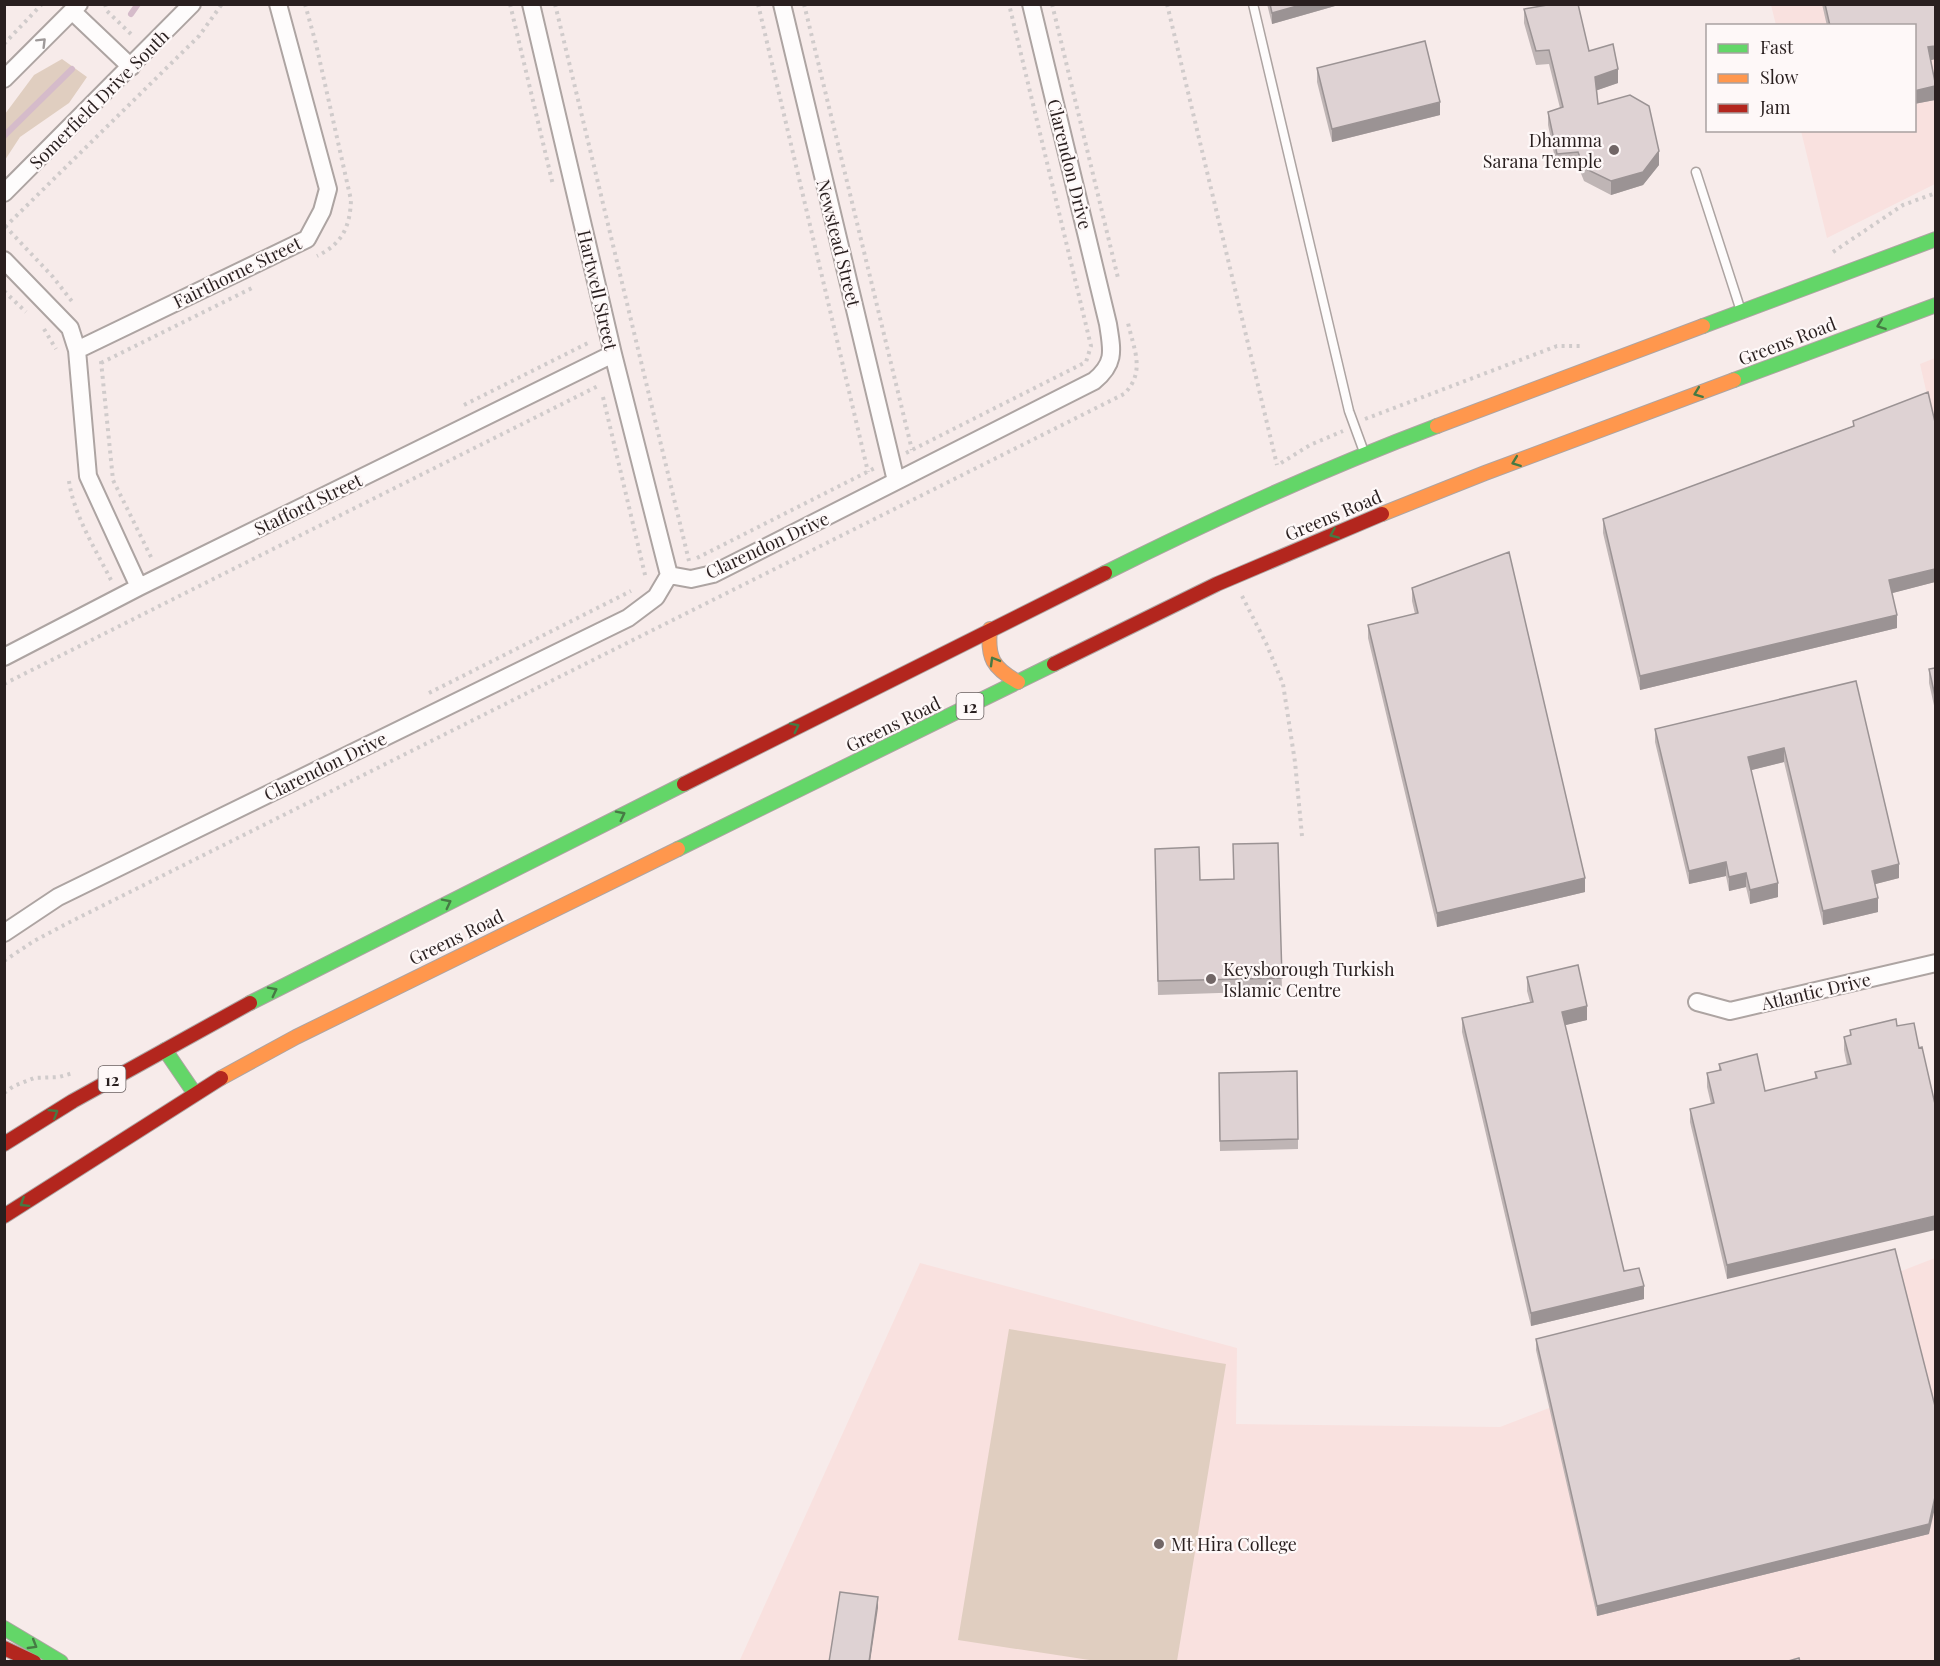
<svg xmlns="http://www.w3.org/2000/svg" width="1940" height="1666" viewBox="0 0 1940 1666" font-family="'Playfair Display',serif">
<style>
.built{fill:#f9e1df}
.green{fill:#e0cec0}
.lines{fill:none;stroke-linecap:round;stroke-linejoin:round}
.stream{stroke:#d5bbca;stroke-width:6}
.lane-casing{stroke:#ada4a2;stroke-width:11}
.street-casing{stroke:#ada4a2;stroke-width:20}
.fast-casing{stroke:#ada4a2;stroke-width:16}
.slow-casing{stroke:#ada4a2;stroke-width:16}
.jam-casing{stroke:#ada4a2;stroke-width:16}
.path{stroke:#d0cbcb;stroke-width:4;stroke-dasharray:3 4.5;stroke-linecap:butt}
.lane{stroke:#fefcfc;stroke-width:8}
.street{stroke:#fefcfc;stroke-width:16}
.fast{stroke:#63d668;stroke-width:14}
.slow{stroke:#ff974d;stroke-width:14}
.jam{stroke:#b3261e;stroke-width:14}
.wall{fill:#bfb5b5}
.shaded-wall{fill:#9b9394}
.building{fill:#ded2d3;stroke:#9b9394;stroke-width:1.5}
.oneway{stroke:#9e9999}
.oneway2{stroke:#467a44}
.poi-dot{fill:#716666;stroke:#fef8f8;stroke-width:2}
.labels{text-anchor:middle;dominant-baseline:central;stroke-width:4.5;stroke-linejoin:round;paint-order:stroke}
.shield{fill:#fef8f8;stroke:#696060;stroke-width:1.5}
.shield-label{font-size:16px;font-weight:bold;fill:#291f1f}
.street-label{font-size:18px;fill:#291f1f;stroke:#fef8f8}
.poi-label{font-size:18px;fill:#291f1f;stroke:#fef8f8;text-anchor:start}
</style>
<rect width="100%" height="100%" fill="#f7ebea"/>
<path class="built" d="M1771 5H1935V184L1827 238 1801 131 1914 130V26L1776 25Z
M1935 358V430L1920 364Z
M1935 1258V1661L739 1662 920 1263 1237 1348 1236 1424 1500 1427Z"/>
<path class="green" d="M62 59 87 77 69 103 20 137 5 160V114L34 75Z
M1009 1329 1226 1364 1177 1661H1096L958 1640Z"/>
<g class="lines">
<path class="stream" d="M131 14 138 4
M4 136 72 69"/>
<g class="lane-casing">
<path id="lane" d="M1253 4 1349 411 1364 452
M1696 172 1740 308"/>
</g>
<g class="street-casing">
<path id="street" d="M531 4 613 354 669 575
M782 4 896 481
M72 11 131 67
M4 79 79 4
M4 193 192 4
M4 260 70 328 77 350 88 476 139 587
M77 350 307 239 322 211 328 189 278 4
M669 575 691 579 713 574 1094 381C1116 363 1112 350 1108 324L1031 4
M4 657 139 587 613 354
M4 933 58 897 628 618 656 597 669 575
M1697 1002 1730 1011 1936 963"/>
</g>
<g class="fast-casing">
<path id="fast" d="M1703 326 1936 239
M1734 380 1936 305
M1105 573C1213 519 1323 469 1437 426
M678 849 1054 664
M250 1003 684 784
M165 1050 195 1094
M4 1628 61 1662"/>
</g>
<g class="slow-casing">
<path id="slow" d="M1437 426 1703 326
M1382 514 1485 473 1734 380
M990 629C987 658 993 668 1018 682
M221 1078 296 1037 678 849"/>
</g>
<g class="jam-casing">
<path id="jam" d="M1054 664 1217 584 1382 514
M684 784 1105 573
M4 1144 73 1101 250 1003
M4 1216 221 1078
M4 1648 34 1662"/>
</g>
<path class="path" d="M105 4 107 11 134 37
M305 4 316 44 351 200C350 227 342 244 317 256
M510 4 553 185
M555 4 689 561
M758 4 868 472
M804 4 912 450
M1052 4 1118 278
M1167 4 1277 465
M4 44 42 4
M5 226 53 277 74 304
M5 227 199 36 222 4
M1833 252 1903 205 1936 193
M4 291 26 312
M44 329 56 349
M101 361 113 480 153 561
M101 363 254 287
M603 397 646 579
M464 405 590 342
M1365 419 1557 346H1582
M906 453 1086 362 1091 346 1009 4
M1281 463 1310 445 1343 431
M69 481C74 516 96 550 112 582
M697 558 875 468
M1242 596 1266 643 1283 684 1295 762 1302 836
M4 684 600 385
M429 693 631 591
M4 961 34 941 68 923 1124 394C1146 372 1134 350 1128 323
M4 1093 14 1086 34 1078 59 1077 73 1073"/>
<use href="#lane" class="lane"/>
<use href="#street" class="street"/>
<use href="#fast" class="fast"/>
<use href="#slow" class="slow"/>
<use href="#jam" class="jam"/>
</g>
<path class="wall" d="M1267 4H1335V6L1272 24Z
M1822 4H1935V59L1931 60 1935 82V100L1914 104V26H1827Z
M1524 9 1589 51 1618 83 1597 90 1598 104 1659 165 1643 185 1611 195 1584 181 1578 166 1557 168 1548 125V112L1560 108 1549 64 1536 65 1524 23Z
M1317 68 1440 115 1332 142 1317 82Z
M1853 421 1935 422V582L1892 593 1897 628 1640 690 1603 533V519L1853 426Z
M1412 588 1585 892 1437 927 1368 638V625L1415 614 1412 601Z
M1935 668V710L1929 683V669Z
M1856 681 1899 878 1875 884 1878 912 1823 925 1784 762 1751 770 1778 897 1750 904 1746 887 1729 891 1726 876 1689 884 1655 742V729Z
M1278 843 1282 991 1158 995 1155 849 1200 880 1233 879Z
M1527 977 1587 1020 1565 1025 1624 1271 1644 1299 1531 1326 1462 1032V1018L1530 1002 1527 991Z
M1896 1019 1727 1279 1690 1122V1109L1711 1104 1707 1087V1073L1719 1070V1064L1765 1091 1815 1079V1072L1847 1065 1844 1050V1037L1850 1035V1030Z
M1219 1073 1298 1139V1149L1220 1151Z
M1536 1339 1929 1534 1597 1616 1536 1350Z"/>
<path class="shaded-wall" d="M1304 4H1335V6L1272 24V13Z
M1935 46V59L1928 61V47Z
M1618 69V83L1595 91V77Z
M1935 86V100L1914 104V91Z
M1440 102V115L1332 142V129Z
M1659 151V165L1643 185 1611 195V181Z
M1935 569V582L1889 594V580Z
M1897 615V628L1640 690V676Z
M1784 748V762L1748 771V757Z
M1726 862V876L1689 884V871Z
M1899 864V878L1872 885V871Z
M1746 873V887L1729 891V877Z
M1585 878V892L1437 927V913Z
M1778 883V897L1750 904V890Z
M1878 898V912L1823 925V911Z
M1587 1006V1020L1562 1026V1012Z
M1935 1216V1230L1727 1279V1265Z
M1644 1286V1299L1531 1326V1313Z
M1935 1497V1508L1929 1534 1597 1616V1606Z
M878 1597V1608L870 1662H869Z"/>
<path class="building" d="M1270 4H1304L1272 13Z
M1553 4H1578L1589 51 1613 44 1618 69 1595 77 1598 104 1630 95 1649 106 1659 151 1643 172 1611 181 1584 168 1578 152 1557 154 1548 112 1563 107 1549 50 1536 51 1524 9Z
M1825 4H1935V46L1928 47 1935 82V86L1914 91V26H1830Z
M1425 41 1440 102 1332 129 1317 68Z
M1928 392 1935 422V569L1889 580 1897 615 1640 676 1603 519 1854 426 1853 421Z
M1509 552 1585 878 1437 913 1368 625 1418 613 1412 588Z
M1935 668V696L1929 669Z
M1856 681 1899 864 1872 871 1878 898 1823 911 1784 748 1748 757 1778 883 1750 890 1746 873 1729 877 1726 862 1689 871 1655 729Z
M1278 843 1282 978 1158 981 1155 849 1199 847 1200 880 1234 879 1233 844Z
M1578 965 1587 1006 1562 1012 1624 1271 1639 1268 1644 1286 1531 1313 1462 1018 1533 1002 1527 977Z
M1896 1019 1897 1026 1914 1023 1919 1048 1922 1047 1935 1104V1216L1727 1265 1690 1109 1714 1103 1707 1073 1721 1070 1719 1064 1757 1054 1765 1091 1817 1078 1815 1072 1851 1064 1844 1037 1851 1035 1850 1030Z
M1297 1071 1298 1139 1220 1141 1219 1073Z
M1895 1249 1935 1406V1497L1929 1524 1597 1606 1536 1339Z
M840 1592 878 1597 869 1662H829Z
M1799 1658 1800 1662H1785Z"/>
<defs><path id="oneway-chevron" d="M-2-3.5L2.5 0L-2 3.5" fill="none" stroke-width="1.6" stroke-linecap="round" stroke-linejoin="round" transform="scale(1.5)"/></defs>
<use class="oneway" href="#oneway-chevron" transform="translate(42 42) rotate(-45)"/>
<g class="oneway2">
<use href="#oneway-chevron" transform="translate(1881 325) rotate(160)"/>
<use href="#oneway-chevron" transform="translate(1698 393) rotate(159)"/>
<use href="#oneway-chevron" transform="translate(1516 462) rotate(159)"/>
<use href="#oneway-chevron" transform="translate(1334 534) rotate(157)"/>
<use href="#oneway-chevron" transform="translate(994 661) rotate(-120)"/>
<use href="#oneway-chevron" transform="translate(795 727) rotate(-27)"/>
<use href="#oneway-chevron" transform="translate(621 815) rotate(-27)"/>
<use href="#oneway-chevron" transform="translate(447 903) rotate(-27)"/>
<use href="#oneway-chevron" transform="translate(273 991) rotate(-27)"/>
<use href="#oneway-chevron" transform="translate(54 1113) rotate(-32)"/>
<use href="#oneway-chevron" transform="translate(24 1203) rotate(148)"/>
<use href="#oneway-chevron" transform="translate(33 1645) rotate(31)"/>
</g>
<g class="poi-dot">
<circle cx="1614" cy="150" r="6"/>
<circle cx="1211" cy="979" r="6"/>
<circle cx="1159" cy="1544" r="6"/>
</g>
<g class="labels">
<g class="shield">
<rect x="956.5" y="693" width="27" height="26" rx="4.5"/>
<rect x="98.5" y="1066" width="27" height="26" rx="4.5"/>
</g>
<g class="shield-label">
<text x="970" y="706">12</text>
<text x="112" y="1079">12</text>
</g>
<g class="street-label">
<text transform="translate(99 99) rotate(-45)">Somerfield Drive South</text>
<text transform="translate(1070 164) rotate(76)">Clarendon Drive</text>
<text transform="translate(839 243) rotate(76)">Newstead Street</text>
<text transform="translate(237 272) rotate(-26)">Fairthorne Street</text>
<text transform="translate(598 290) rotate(77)">Hartwell Street</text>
<text transform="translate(1787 341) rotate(-21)">Greens Road</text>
<text transform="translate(308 504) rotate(-26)">Stafford Street</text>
<text transform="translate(1333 515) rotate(-23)">Greens Road</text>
<text transform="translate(767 545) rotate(-25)">Clarendon Drive</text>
<text transform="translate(893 724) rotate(-26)">Greens Road</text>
<text transform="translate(325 766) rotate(-26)">Clarendon Drive</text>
<text transform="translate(456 937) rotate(-26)">Greens Road</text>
<text transform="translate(1816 991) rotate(-13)">Atlantic Drive</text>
</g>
<g class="poi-label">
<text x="1602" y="140" text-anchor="end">Dhamma<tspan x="1602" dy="21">Sarana Temple</tspan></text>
<text x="1223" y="969">Keysborough Turkish<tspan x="1223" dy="21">Islamic Centre</tspan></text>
<text x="1171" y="1544">Mt Hira College</text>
</g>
</g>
<rect width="1940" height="1666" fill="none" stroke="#291f1f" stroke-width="12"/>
<rect x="1706" y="24" width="210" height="108" fill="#fef8f8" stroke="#a9a1a1" stroke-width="1.5"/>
<rect x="1718" y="44" width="30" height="9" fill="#63d668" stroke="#a9a1a1" stroke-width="1.5"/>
<text x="1760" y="54" font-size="18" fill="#291f1f">Fast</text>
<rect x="1718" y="74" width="30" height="9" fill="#ff974d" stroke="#a9a1a1" stroke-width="1.5"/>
<text x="1760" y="84" font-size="18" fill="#291f1f">Slow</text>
<rect x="1718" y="104" width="30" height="9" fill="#b3261e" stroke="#a9a1a1" stroke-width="1.5"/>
<text x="1760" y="114" font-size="18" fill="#291f1f">Jam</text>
</svg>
